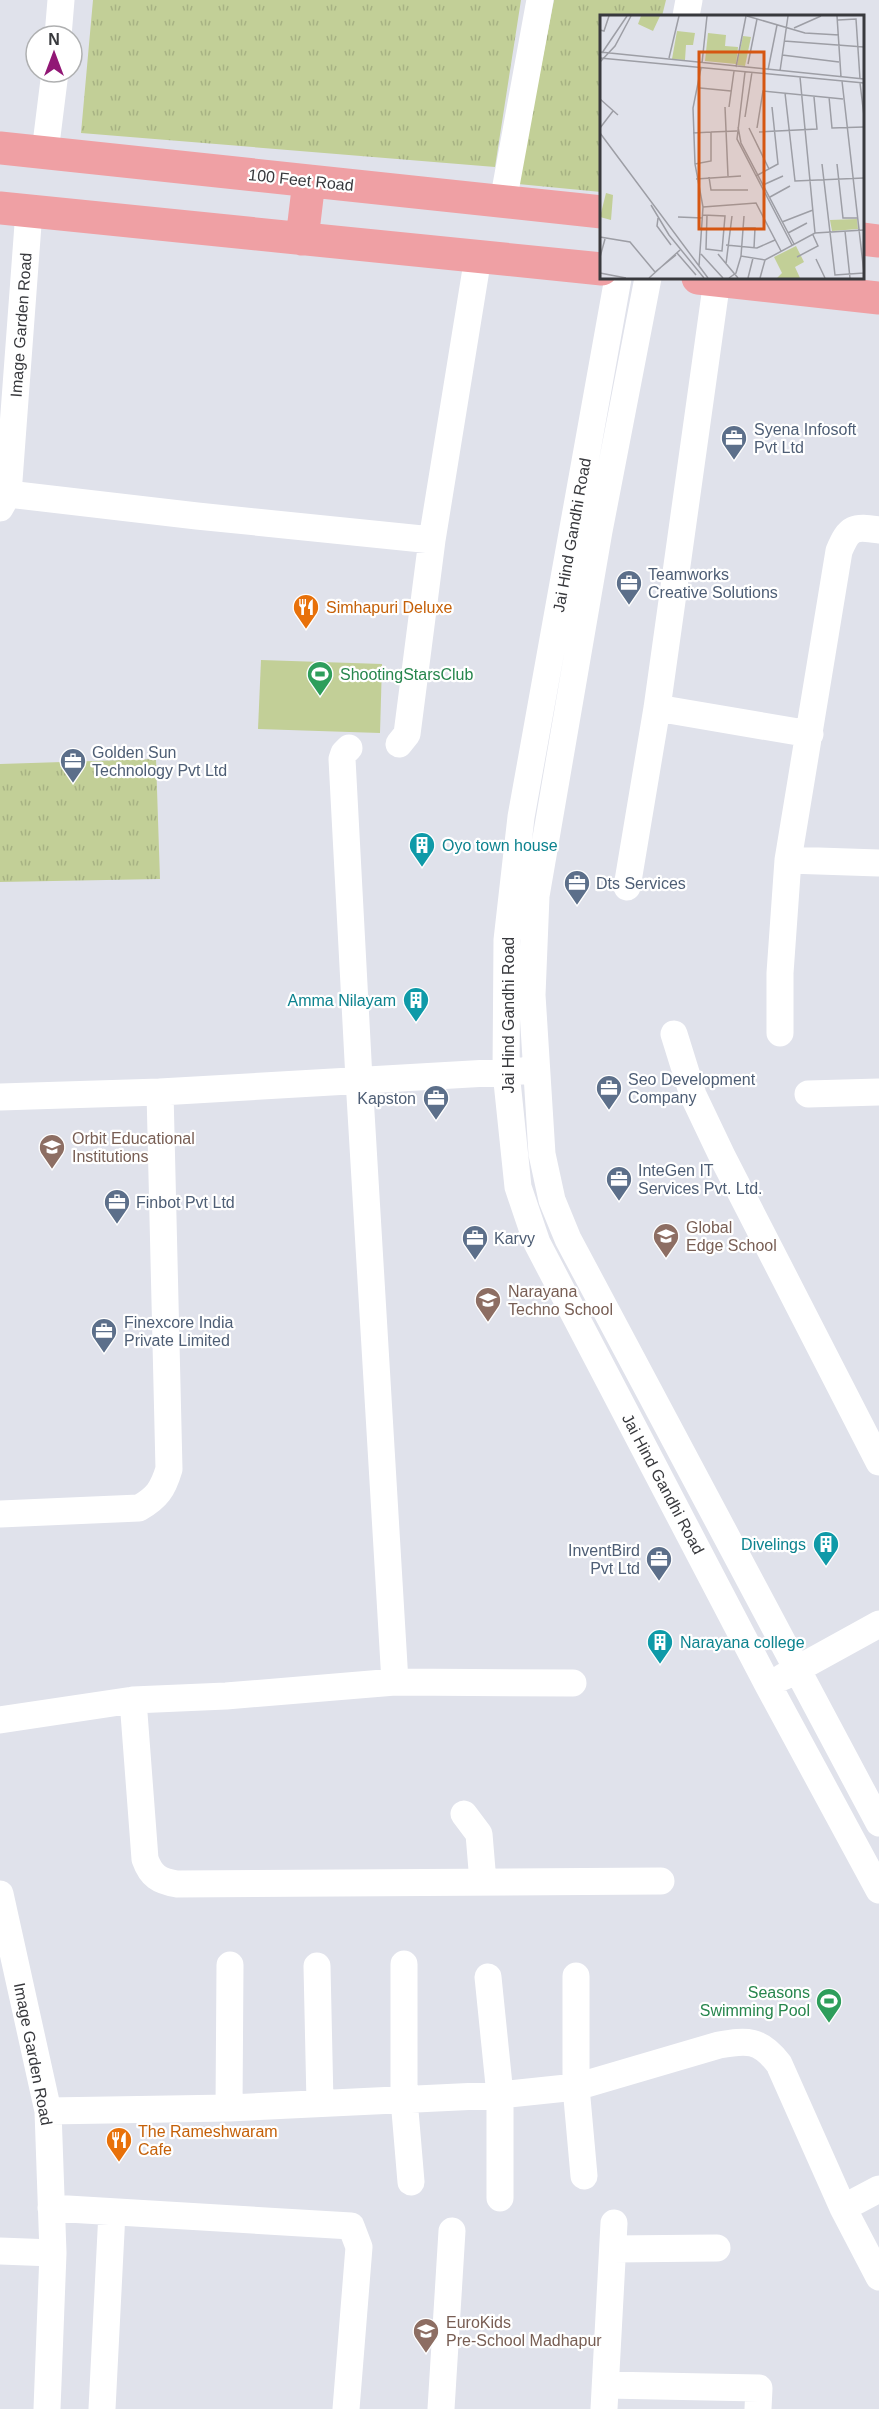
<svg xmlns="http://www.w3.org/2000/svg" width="879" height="2409" viewBox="0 0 879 2409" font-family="Arial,sans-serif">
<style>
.grass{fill:url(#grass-tufts)}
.pitch{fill:#c2cf97}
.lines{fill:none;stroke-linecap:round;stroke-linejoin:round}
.minor{stroke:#fff;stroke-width:27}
.major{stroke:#efa0a4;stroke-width:33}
.labels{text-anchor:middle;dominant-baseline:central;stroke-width:4.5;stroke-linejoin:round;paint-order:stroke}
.street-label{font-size:16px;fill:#38393d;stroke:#fff}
.service-label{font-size:16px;fill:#4e5e75;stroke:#fff;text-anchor:start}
.food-label{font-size:16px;fill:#c56008;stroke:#fff;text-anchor:start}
.leisure-label{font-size:16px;fill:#27864d;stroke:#fff;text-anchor:start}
.culture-label{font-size:16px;fill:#0d838f;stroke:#fff;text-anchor:start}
.education-label{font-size:16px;fill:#785e54;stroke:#fff;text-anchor:start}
.inset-road{fill:none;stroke:#9d9ea5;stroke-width:1.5}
.view{fill:#d65611;fill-opacity:0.15;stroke:#d65611;stroke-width:3}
.inset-edge{fill:none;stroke:#38393d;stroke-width:3}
</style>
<defs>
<pattern id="grass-tufts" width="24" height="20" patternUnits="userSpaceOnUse" patternTransform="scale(1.5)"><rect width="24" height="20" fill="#c2cf97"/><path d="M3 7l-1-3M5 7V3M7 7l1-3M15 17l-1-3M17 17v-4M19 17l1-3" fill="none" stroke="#a7b283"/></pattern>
</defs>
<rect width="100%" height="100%" fill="#e0e2eb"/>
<path class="grass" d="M93 0H521L495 167 81 133Z
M554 0H666L662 16H602L601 192 518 184Z
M156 759 160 879 0 882V764Z"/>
<path class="pitch" d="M261 660 382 664 380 733 258 729Z"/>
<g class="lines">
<path class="minor" d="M686 16 689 0
M58 36 61 0
M45 152 55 72
M503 202 540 0
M618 278 521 817 507 940 506 1072 518 1187 537 1243 768 1685 879 1890
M648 278 599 531 536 896 532 995 542 1154 552 1200 568 1239 879 1823
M8 494 197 516 432 540
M0 508 8 494 29 211
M657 708 810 734
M399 744 407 734 432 540 478 257
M349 748 344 753 342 759 359 1079 395 1682
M788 860 879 863
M627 887 657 708 717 280
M780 1033V973L788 860 839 551C849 527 854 526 879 530
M674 1034 693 1095 723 1158 879 1462
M160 1092 522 1071
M808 1094 879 1092
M0 1097 160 1092 169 1469C163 1489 157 1498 139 1508L0 1514
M783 1677 879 1624
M133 1700 145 1859C151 1876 159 1881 177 1884L661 1881
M0 1720 133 1700 226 1696 395 1682 573 1683
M464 1814 479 1834 483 1882
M0 1894 48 2111 53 2253 47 2409
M404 1964V2099L411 2182
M317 1966 320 2103
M576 1976V2087L584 2176
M488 1977 500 2095V2198
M229 2108 230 1965
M48 2111 229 2108 500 2095 576 2087 719 2045C747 2040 760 2039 779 2064L843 2208 879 2277
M51 2208 351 2226 359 2247 346 2409
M843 2208 879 2189
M613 2249 717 2248
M0 2251 53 2253
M606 2385 759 2388 758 2409
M102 2409 112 2212
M441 2409 452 2231
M604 2409 614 2223"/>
<path class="major" d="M0 148 602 212
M0 208 602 269
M302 239 309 181
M862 239 879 241
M698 278 879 298"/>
</g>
<defs>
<g id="office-pin" transform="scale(1.35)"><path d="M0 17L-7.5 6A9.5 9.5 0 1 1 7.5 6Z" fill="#5c6f8a" stroke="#fff"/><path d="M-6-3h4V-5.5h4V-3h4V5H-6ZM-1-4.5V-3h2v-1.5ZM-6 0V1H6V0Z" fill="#fff"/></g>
<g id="restaurant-pin" transform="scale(1.35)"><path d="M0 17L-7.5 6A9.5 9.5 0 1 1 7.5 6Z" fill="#e8710a" stroke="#fff"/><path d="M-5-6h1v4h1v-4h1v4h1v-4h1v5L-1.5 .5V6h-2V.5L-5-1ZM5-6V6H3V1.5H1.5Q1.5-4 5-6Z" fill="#fff"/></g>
<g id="stadium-pin" transform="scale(1.35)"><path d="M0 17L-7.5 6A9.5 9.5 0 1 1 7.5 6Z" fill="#2e9e5b" stroke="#fff"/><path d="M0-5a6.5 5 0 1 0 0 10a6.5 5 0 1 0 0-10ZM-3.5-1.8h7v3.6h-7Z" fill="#fff"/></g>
<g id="building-pin" transform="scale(1.35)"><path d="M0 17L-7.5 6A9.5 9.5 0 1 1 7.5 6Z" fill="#0f9aa8" stroke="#fff"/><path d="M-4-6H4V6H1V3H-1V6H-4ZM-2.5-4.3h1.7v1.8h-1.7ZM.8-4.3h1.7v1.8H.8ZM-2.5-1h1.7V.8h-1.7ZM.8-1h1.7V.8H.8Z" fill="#fff"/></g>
<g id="university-pin" transform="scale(1.35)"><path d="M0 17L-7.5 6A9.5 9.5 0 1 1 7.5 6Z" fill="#8d6e63" stroke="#fff"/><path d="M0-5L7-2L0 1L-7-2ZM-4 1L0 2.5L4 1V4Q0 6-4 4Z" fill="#fff"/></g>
<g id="school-pin" transform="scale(1.35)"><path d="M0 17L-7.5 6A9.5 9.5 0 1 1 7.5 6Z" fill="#8d6e63" stroke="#fff"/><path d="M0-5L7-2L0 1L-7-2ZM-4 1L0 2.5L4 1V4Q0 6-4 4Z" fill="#fff"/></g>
</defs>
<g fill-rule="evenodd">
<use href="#office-pin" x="734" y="438"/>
<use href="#office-pin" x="629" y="583"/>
<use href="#restaurant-pin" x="306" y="607"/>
<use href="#stadium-pin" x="320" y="674"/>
<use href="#office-pin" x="73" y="761"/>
<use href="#building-pin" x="422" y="845"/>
<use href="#office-pin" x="577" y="883"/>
<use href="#building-pin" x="416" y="1000"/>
<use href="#office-pin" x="609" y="1088"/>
<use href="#office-pin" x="436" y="1098"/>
<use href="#university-pin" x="52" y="1147"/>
<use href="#office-pin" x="619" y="1179"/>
<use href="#office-pin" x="117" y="1202"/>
<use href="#school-pin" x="666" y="1236"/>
<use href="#office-pin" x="475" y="1238"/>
<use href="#school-pin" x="488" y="1300"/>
<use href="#office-pin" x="104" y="1331"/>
<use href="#building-pin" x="826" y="1544"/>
<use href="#office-pin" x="659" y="1559"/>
<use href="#building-pin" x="660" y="1642"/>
<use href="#stadium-pin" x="829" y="2001"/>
<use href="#restaurant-pin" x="119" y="2140"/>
<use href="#school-pin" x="426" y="2331"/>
</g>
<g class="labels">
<g class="street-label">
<text transform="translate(301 180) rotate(6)">100 Feet Road</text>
<text transform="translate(21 325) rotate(-86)">Image Garden Road</text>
<text transform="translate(572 535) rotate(-80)">Jai Hind Gandhi Road</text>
<text transform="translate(508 1015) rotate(-90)">Jai Hind Gandhi Road</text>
<text transform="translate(663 1484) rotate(62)">Jai Hind Gandhi Road</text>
<text transform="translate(33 2054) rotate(79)">Image Garden Road</text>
</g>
<g class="service-label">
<text x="754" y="429">Syena Infosoft<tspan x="754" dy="18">Pvt Ltd</tspan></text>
<text x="648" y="574">Teamworks<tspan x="648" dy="18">Creative Solutions</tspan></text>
<text x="92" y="752">Golden Sun<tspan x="92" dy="18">Technology Pvt Ltd</tspan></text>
<text x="596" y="883">Dts Services</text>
<text x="628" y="1079">Seo Development<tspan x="628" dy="18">Company</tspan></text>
<text x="416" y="1098" text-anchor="end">Kapston</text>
<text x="638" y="1170">InteGen IT<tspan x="638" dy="18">Services Pvt. Ltd.</tspan></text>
<text x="136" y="1202">Finbot Pvt Ltd</text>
<text x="494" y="1238">Karvy</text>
<text x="124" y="1322">Finexcore India<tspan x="124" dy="18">Private Limited</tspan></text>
<text x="640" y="1550" text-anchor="end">InventBird<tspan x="640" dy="18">Pvt Ltd</tspan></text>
</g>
<g class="food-label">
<text x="326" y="607">Simhapuri Deluxe</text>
<text x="138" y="2131">The Rameshwaram<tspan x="138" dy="18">Cafe</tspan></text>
</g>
<g class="leisure-label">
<text x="340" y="674">ShootingStarsClub</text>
<text x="810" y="1992" text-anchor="end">Seasons<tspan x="810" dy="18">Swimming Pool</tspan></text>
</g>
<g class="culture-label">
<text x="442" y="845">Oyo town house</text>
<text x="396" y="1000" text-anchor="end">Amma Nilayam</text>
<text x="806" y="1544" text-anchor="end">Divelings</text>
<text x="680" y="1642">Narayana college</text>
</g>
<g class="education-label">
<text x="72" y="1138">Orbit Educational<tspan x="72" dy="18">Institutions</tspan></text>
<text x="686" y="1227">Global<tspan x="686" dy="18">Edge School</tspan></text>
<text x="508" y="1291">Narayana<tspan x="508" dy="18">Techno School</tspan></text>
<text x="446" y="2322">EuroKids<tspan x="446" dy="18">Pre-School Madhapur</tspan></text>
</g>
</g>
<g transform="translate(600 15)">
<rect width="264" height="264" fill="#e0e2eb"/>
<path d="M108 18 126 20 125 31 138 32 136 49 105 46ZM143 21 151 22 145 51 137 50ZM196 231 204 247 195 252 200 263H177L182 258 174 242Z" fill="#c2cf97"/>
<path d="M41 1H60L53 16 38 9ZM6 178 13 180 11 205 0 202ZM257 204 258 214 232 216 230 205Z" fill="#c2cf97"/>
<path d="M77 16 95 18 93 30H86L85 45 72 44Z" fill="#c2cf97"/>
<path class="inset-road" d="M147 1 205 18 239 20M237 1 241 62M238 5 256 4 260 64M194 13 221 1M0 15 4 16 9 1M184 26 264 32M0 37 264 64M2 38 27 1M182 40 239 47M0 43 264 68M69 43 79 1M0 47 15 31 31 1M102 48 107 1M148 49 157 4M136 52 146 1M168 55 177 10M180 56 188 1M145 57 137 124 192 230M200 62 215 218M242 66 264 258M260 68 264 101M100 73 131 76M185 78 195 166 264 163M229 82 232 113 264 112M0 84 18 100M125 92 128 161M129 92 134 56M145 102 152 57M138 112 141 128 194 229M0 113 13 96M149 113 169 154M157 113 163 76 243 84M111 117 137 116M159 117 217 114 214 82M0 118 108 263M93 118 111 117V146L95 149M222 149 235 260 264 258M237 149 243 203H257M156 161 178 149 172 92M109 162 111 175H148M96 164 141 161M163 170 183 161M170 182 190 171M51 190 69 220 104 263M103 192 156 188 181 236M103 200 125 201 122 236 106 234 107 200M78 202 103 203M58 203 57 211 71 230M182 207 213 195M144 213H155L154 233M245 216 250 263M188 218 207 208M0 222 30 227 55 257M126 230 157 233 175 225M77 238 96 260M101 239 123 263M118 239 138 263M141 241 144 201M0 242 5 224M197 242 218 231 213 220M216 244 225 263M126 249 132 201M99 251 103 192 95 149 93 93 101 53M55 257 76 240M0 258 26 263M49 263 80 235M129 263 136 258 141 241 165 245 215 218 264 215M148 263 153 243M160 263 165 245"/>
<path class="view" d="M99 37H164V214H99Z"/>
<rect width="264" height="264" class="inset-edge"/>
</g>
<g transform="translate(54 54)"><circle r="28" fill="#ffffff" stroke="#afb0b1" stroke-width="1.5"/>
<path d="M0-4.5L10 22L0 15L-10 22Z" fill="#911775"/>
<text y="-9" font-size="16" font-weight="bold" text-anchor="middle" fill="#38393d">N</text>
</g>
</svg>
